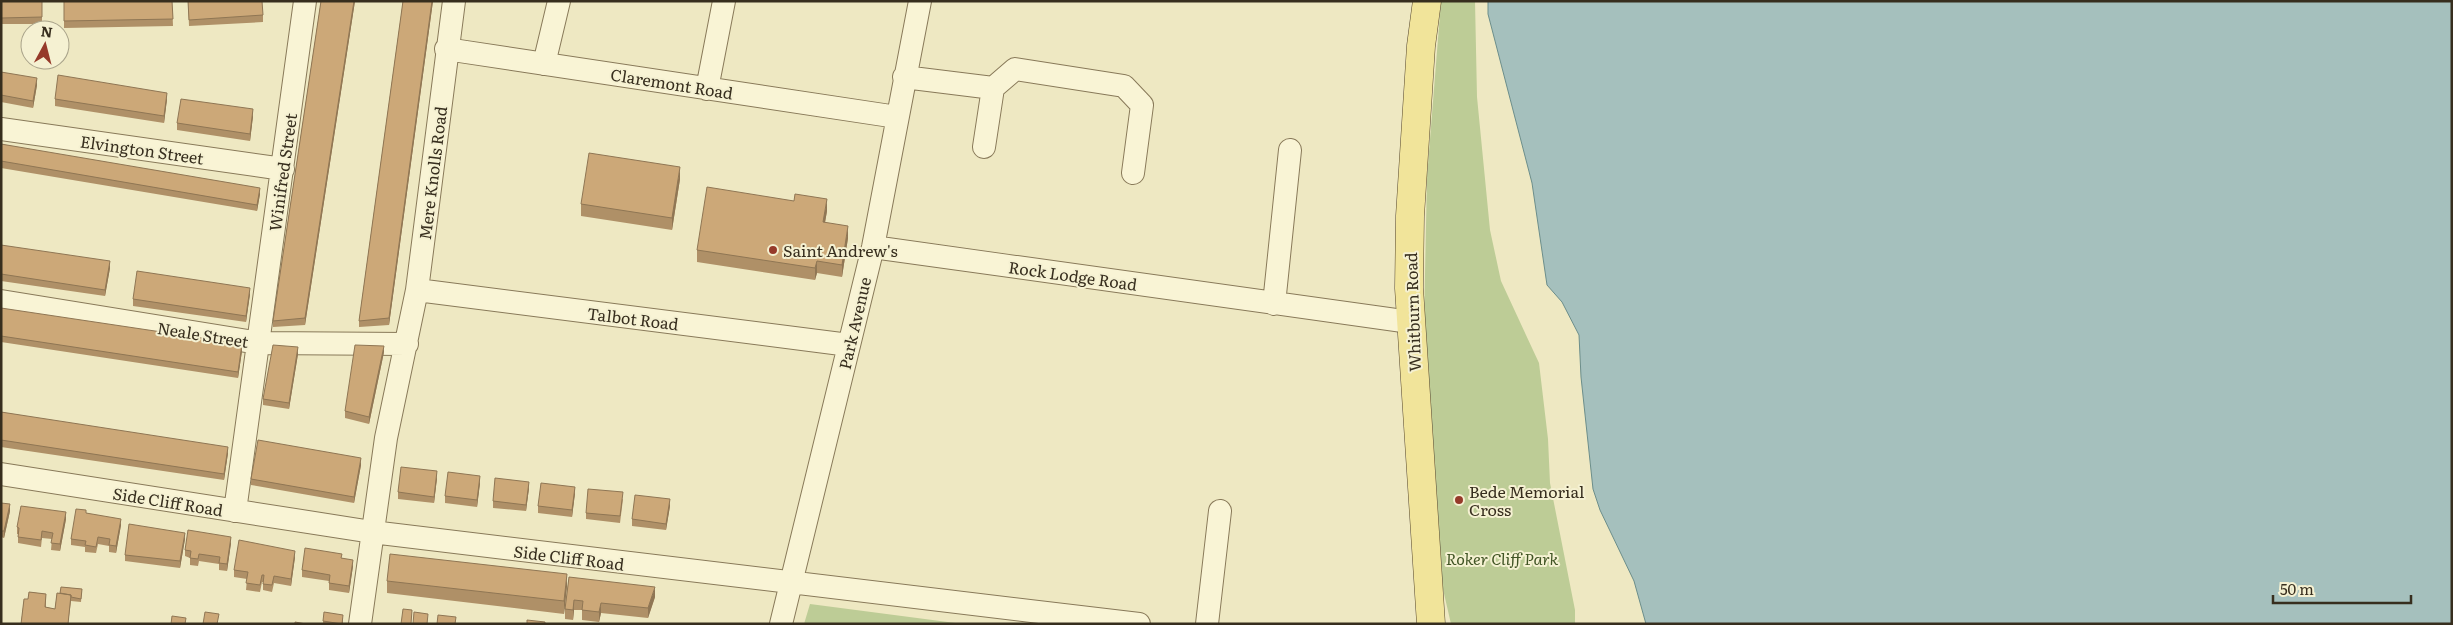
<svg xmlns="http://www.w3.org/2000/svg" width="2453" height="625" viewBox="0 0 2453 625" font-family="Literata,serif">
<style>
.green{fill:#bdcc96}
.water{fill:#a5c0bd;stroke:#6c8e8b}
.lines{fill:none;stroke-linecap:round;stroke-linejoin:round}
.minor-casing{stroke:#887959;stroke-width:24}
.major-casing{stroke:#55462e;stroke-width:29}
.minor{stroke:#f9f4d5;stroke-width:22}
.major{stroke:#f1e49a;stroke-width:28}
.wall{fill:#af9067}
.shaded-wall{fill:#8f7654}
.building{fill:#cca878;stroke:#8f7654}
.poi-dot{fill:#963a2a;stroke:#f5f1d2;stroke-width:2}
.labels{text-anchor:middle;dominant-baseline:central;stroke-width:4;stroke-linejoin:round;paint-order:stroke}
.street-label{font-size:16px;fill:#372e1e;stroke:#f5f1d2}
.poi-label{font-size:16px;fill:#372e1e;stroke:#f5f1d2;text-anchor:start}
.park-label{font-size:16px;font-style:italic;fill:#405424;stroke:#f5f1d2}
</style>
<rect width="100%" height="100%" fill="#eee8c2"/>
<path class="green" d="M1441 1H1475L1477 97 1490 230 1501 281 1539 363 1548 439 1550 483 1575 610V624H1451L1440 576 1424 323 1427 177Z
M810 604 963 624H804Z"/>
<path class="water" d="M1488 1H2452V624H1646L1634 581 1600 510 1593 489 1581 377 1579 335 1562 302 1547 285 1532 183 1488 14Z"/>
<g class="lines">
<g class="minor-casing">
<path id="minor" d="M446 49 897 117
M544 64 559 1
M904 77 993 88 1015 69 1124 86 1142 105 1133 173
M707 89 724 1
M1 129 283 169
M984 147 993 88
M873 247 1410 322
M417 290 849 345
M1 301 259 343 407 344
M1274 304 1290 150
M1 474 372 532 1139 624
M235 511 305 1
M360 624 386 438 417 290 454 1
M781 624 873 247 920 1
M1207 624 1220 511"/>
</g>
<g class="major-casing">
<path id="major" d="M1427 1 1421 46 1410 216 1409 288 1431 624"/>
</g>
<use href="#minor" class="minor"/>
<use href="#major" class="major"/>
</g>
<path class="wall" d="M1 1H42V24H1Z
M64 1H172L173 26 64 28Z
M188 1 263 15V22L189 26Z
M321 1H355L305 325 273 327V321Z
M403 1H433L389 325 359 327V321Z
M1 72 37 85 33 108 1 102Z
M55 99H167L164 123 55 106Z
M253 116 250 141 177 130V123Z
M1 144 260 194 257 211 1 168Z
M680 179 672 230 581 216V204Z
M827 211 825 222 848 238 842 277 817 273 815 280 697 262V250Z
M1 245 110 268 105 296 1 281Z
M250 294 246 322 133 306V299Z
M1 308 242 351 238 378 1 342Z
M384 352 369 424 345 418V411Z
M298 354 289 409 263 405V399Z
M1 412 228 453 224 480 1 447Z
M361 465 354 503 251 485V479Z
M437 478 434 503 398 499V492Z
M480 483 477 507 445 503V496Z
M529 488 526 511 493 508V501Z
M575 493 572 517 538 513V506Z
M623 499 620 523 586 519V513Z
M1 503 10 511 4 538 1 537Z
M670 506 666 530 632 526V519Z
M86 513 121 525 116 553 109 552V546L98 544 96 553 85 552V547L71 545V539Z
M66 519 60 551 51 550 52 539 42 538 41 547 18 543V534H17V527Z
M185 539 180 568 125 561V555Z
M231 543 227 571 219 570V564L199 561 198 566 190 565V558L185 556V550Z
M295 557 291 586 274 583 272 592 263 590V582H262L260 592 246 590 247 579 234 577V570Z
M342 558 353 566 349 593 329 590V581L302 577V570Z
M569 577 655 597 648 618 601 613 599 622 582 620V610H574L573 620 565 619V609Z
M387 581 567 586 564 614 387 593Z
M61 587 82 589 81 602 71 601 68 624H21L24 599H28L29 592 46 594V607L55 609 57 593H60Z
M343 618V624H323V621Z"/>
<path class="shaded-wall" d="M354 1H355L305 325V318Z
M432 1H433L389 325V318Z
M37 78V85L33 108V101Z
M167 93V99L164 123V116Z
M253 109V116L250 141V134Z
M680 167V179L672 230V218Z
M260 188V194L257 211V205Z
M827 199V211L823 234V222Z
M848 226V238L842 277V265Z
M110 261V268L105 296V290Z
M817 261V273L815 280V268Z
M250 288V294L246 322V316Z
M242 344V351L238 378V372Z
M384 346V352L369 424V417Z
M298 347V354L289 409V403Z
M228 447V453L224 480V474Z
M361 458V465L354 503V497Z
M437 471V478L434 503V497Z
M480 476V483L477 507V500Z
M529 482V488L526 511V505Z
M575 487V493L572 517V510Z
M670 499V506L666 530V524Z
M10 504V511L4 538V531Z
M66 512V519L60 551V544Z
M121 519V525L116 553V546Z
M185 533V539L180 568V561Z
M231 537V543L227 571V564Z
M295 551V557L291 586V579Z
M353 560V566L349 593V586Z
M567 574V586L564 614V601Z
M655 587V597L648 618V608Z
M574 600V610L573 620V610Z
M601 603V613L599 622V612Z"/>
<path class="building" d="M1 1H42V17L1 18Z
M64 1H172L173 19 64 21Z
M188 1H262L263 15 189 20Z
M321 1H354L305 318 273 321Z
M403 1H432L389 318 359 321Z
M1 72 37 78 33 101 1 95Z
M58 75 167 93 164 116 55 99Z
M181 99 253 109 250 134 177 123Z
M1 144 260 188 257 205 1 161Z
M589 153 680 167 672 218 581 204Z
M707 187 794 201 795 194 827 199 823 222 848 226 842 265 817 261 815 268 697 250Z
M1 245 110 261 105 290 1 274Z
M137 271 250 288 246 316 133 299Z
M1 308 242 344 238 372 1 336Z
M273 345 298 347 289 403 263 399Z
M355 345 384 346 369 417 345 411Z
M1 412 228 447 224 474 1 440Z
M258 440 361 458 354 497 251 479Z
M401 467 437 471 434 497 398 492Z
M448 472 480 476 477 500 445 496Z
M495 478 529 482 526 505 493 501Z
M541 483 575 487 572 510 538 506Z
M588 489 623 492 620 516 586 513Z
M635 495 670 499 666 524 632 519Z
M1 503 10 504 4 531H1Z
M21 506 66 512 60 544 51 543 53 533 42 531 41 540 18 537 19 528 17 527Z
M76 509 86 510V513L121 519 116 546 109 545 110 539 98 537 96 547 85 545 86 541 71 539Z
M129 524 185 533 180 561 125 555Z
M188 530 231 537 227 564 219 563 220 557 199 554 198 559 190 558 191 551 185 550Z
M239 540 295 551 291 579 274 576 272 585 263 584 264 575H262L260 585 246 583 248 572 234 570Z
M305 548 342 554 341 558 353 560 349 586 329 583 330 575 302 570Z
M390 554 567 574 564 601 387 581Z
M569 577 655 587 648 608 601 603 599 612 582 610 583 601 574 600 573 610 565 609Z
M61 587 82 589 81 599 71 597V595L60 593Z
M29 592 46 594 45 607 55 609 57 593 71 595 68 624H21L24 599H28Z
M403 609 412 610 411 624H401Z
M205 612 219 614 217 624H203Z
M324 612 343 615 342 624 323 621Z
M414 612 428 614 427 624H413Z
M438 615 456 617 455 624H437Z
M172 616 186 618 185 624H187H171Z
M527 620 545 622V624H527Z
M295 622 306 624H295Z"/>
<g class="poi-dot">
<circle cx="773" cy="250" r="5"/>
<circle cx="1459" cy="500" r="5"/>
</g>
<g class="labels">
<g class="street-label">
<text transform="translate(672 83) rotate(9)">Claremont Road</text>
<text transform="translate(142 149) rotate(8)">Elvington Street</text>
<text transform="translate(282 172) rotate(-82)">Winifred Street</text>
<text transform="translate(432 173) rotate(-83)">Mere Knolls Road</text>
<text transform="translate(1073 275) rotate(8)">Rock Lodge Road</text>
<text transform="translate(1412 312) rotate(-92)">Whitburn Road</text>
<text transform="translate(633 318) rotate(7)">Talbot Road</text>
<text transform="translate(854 323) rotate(-77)">Park Avenue</text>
<text transform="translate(203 334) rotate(9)">Neale Street</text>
<text transform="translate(168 501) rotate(9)">Side Cliff Road</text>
<text transform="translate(569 557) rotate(7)">Side Cliff Road</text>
</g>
<g class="poi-label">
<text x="783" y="250">Saint Andrew's</text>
<text x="1469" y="491">Bede Memorial<tspan x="1469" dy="18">Cross</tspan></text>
</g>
<g class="park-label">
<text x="1502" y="558">Roker Cliff Park</text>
</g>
</g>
<rect width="2453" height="625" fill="none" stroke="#372e1e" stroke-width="5"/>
<g transform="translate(45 45) rotate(7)"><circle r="24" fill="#f5f1d2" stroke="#a9a38a"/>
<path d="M0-4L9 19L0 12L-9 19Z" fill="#963a2a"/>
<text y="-8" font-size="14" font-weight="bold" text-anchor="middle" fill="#372e1e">N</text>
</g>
<path d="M2273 595v8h138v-8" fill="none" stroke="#372e1e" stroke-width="2.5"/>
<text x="2280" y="595" font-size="15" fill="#372e1e" stroke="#f5f1d2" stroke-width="4" paint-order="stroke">50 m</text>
</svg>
